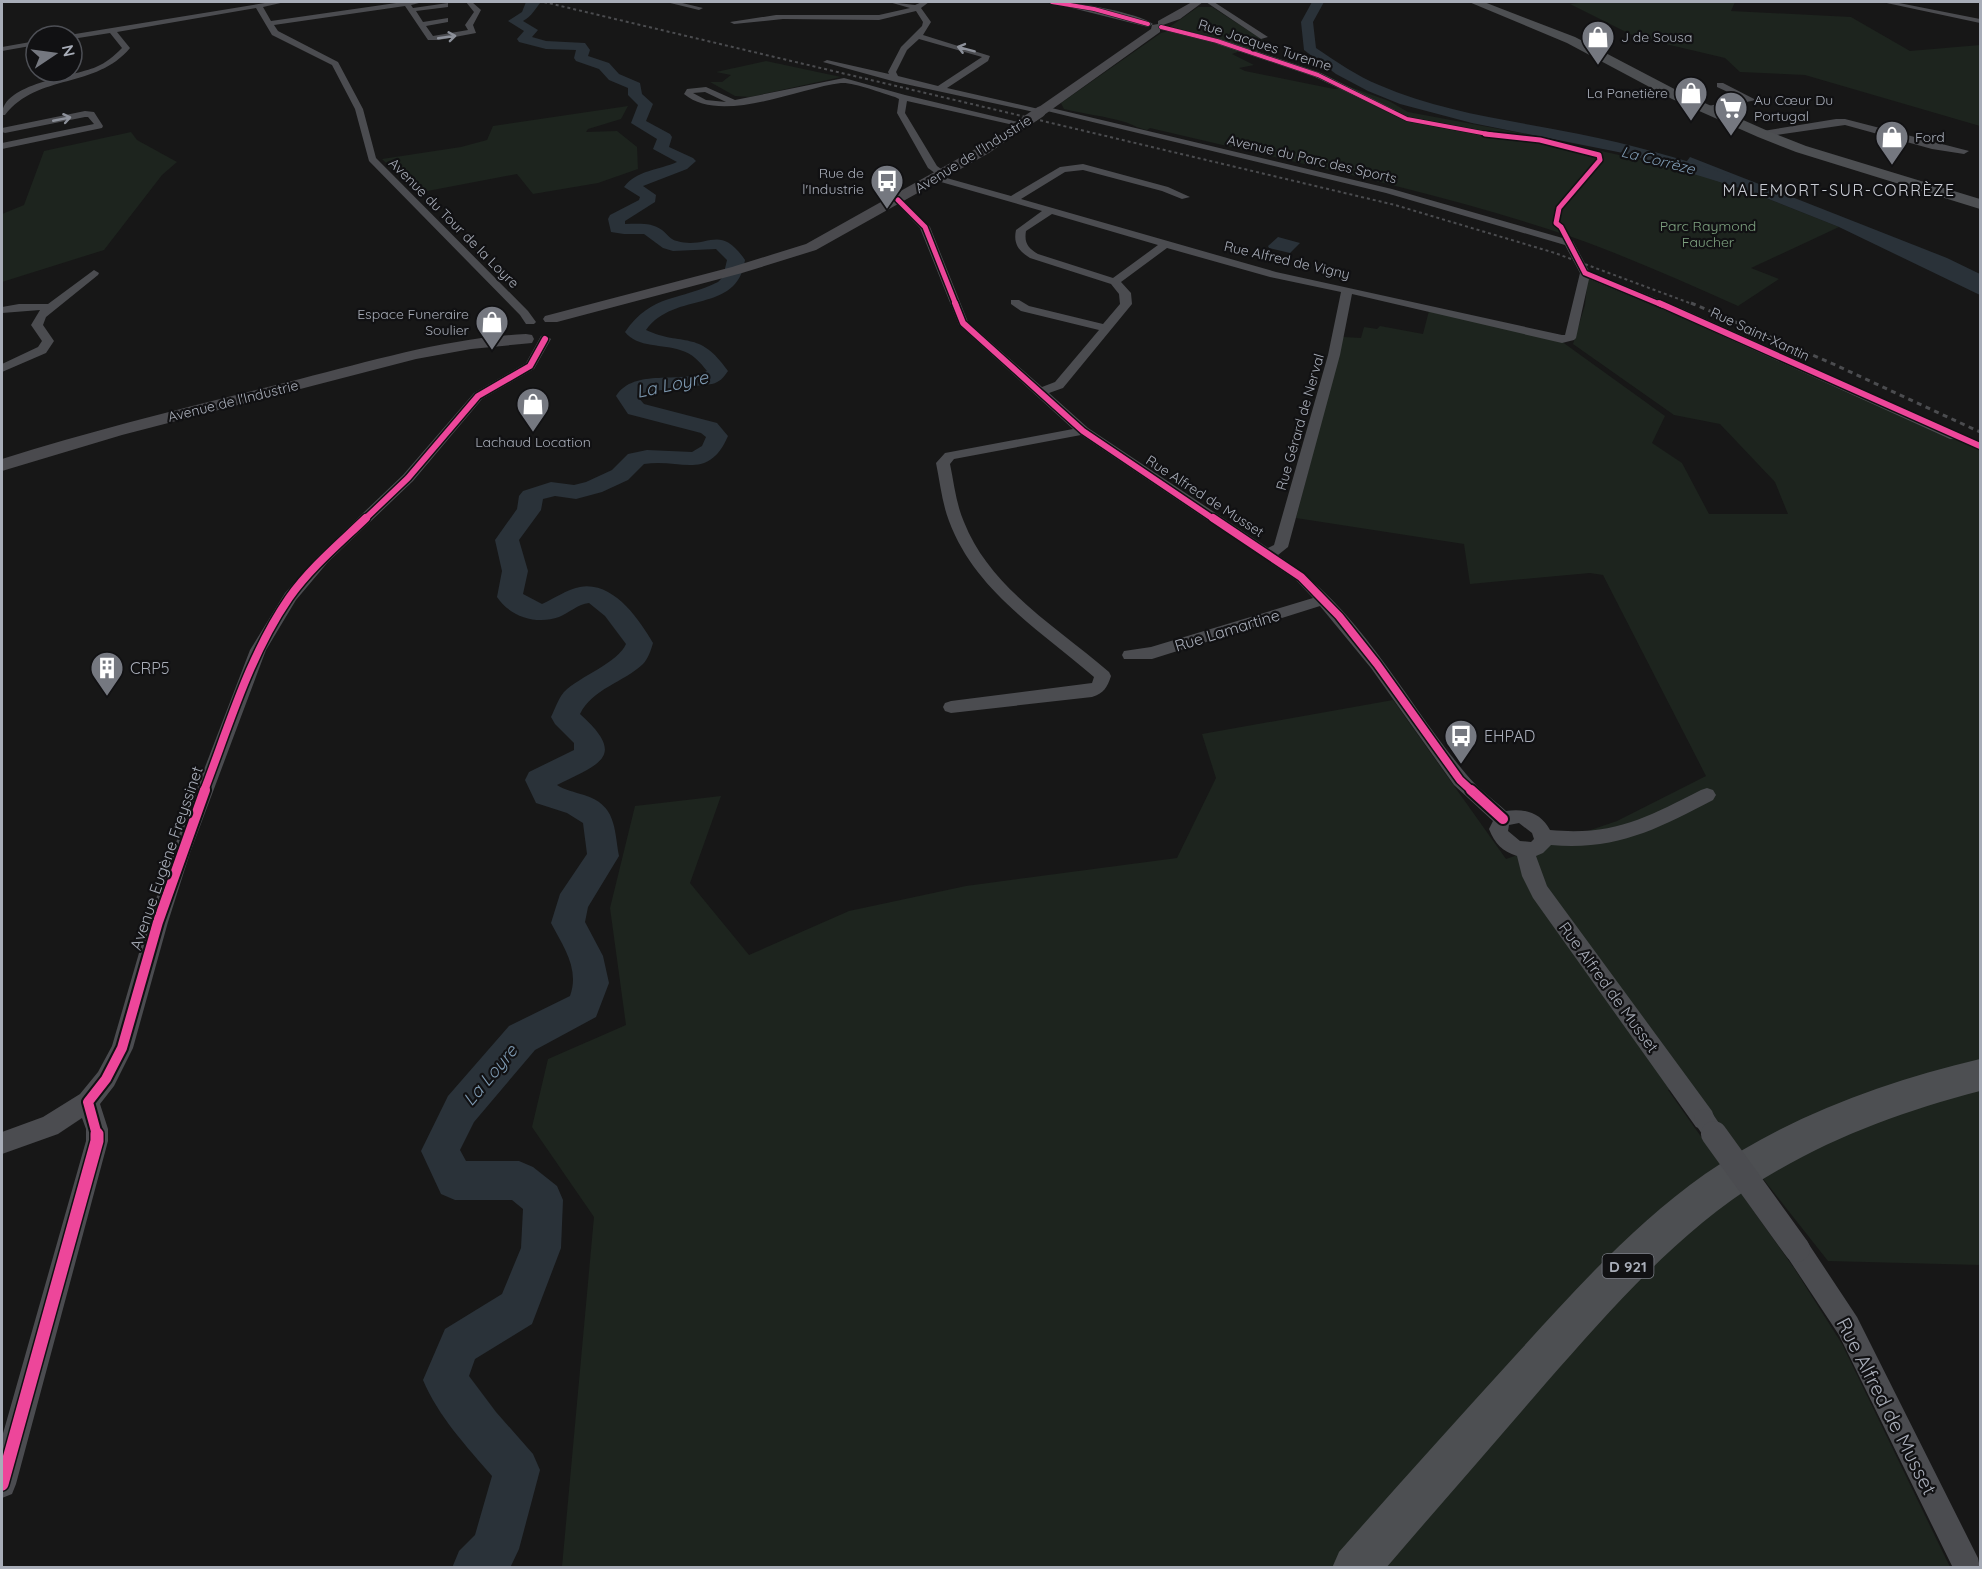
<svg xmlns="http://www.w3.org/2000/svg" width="1982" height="1569" viewBox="0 0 1982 1569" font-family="Quicksand,sans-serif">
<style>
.green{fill:#1d241e}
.water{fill:#2a3239}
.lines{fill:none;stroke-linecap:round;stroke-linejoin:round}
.river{fill:#2a3239;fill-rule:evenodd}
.minor{fill:#4b4c50;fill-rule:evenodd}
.tertiary{fill:#4b4c50;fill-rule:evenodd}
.secondary{fill:#4a4a4e;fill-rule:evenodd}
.primary{fill:#4d4f52;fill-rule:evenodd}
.rail-far1{stroke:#4b4c4f;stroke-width:2;stroke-dasharray:3 3;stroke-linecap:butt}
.rail{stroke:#4b4c4f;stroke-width:3;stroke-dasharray:5 4.5;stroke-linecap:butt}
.minor-bridge-far1{stroke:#4b4c50;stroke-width:20}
.minor-bridge{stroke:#4b4c50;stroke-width:26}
.secondary-bridge{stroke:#4a4a4e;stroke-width:11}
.cycleway-far5-casing{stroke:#111113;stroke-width:5}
.cycleway-far4-casing{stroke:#111113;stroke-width:8}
.cycleway-far3-casing{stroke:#111113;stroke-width:9}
.cycleway-far2-casing{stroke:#111113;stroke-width:11}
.cycleway-far1-casing{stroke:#111113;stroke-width:14}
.cycleway-casing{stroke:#111113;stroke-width:16}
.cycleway-far5{stroke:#ed469a;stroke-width:4}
.cycleway-far4{stroke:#ed469a;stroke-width:5}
.cycleway-far3{stroke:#ed469a;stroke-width:6}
.cycleway-far2{stroke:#ed469a;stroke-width:8}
.cycleway-far1{stroke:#ed469a;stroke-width:10}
.cycleway{stroke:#ed469a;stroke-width:13}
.oneway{stroke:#8c9099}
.labels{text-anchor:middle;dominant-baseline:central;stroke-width:4.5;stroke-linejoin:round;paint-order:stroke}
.far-poi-label{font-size:14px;fill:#a8adb8;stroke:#111113;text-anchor:start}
.far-street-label{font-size:14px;fill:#a8adb8;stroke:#111113}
.far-park-label{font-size:14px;fill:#7fa381;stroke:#111113}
.far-water-label{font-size:15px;font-style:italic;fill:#7f9bb3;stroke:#111113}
.shield{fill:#111113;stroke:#7b7e86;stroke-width:1.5}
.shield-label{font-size:15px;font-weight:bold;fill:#a8adb8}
.far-quarter-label{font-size:16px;letter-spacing:1.5px;fill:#c9ccd4;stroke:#111113}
.street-label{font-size:16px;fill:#a8adb8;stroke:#111113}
.poi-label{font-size:16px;fill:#a8adb8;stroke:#111113;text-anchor:start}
.water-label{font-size:18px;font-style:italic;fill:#7f9bb3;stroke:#111113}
.near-street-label{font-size:20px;fill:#a8adb8;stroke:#111113}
</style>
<rect width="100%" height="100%" fill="#171717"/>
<path class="green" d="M1586 2H1735L1731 11 1851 17 1910 51 1980 45V126L1805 75 1740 72 1725 58 1636 37 1570 4Z
M1198 7H1212L1277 49 1254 52 1208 36 1168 28Z
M1171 30 1243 50 1232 54 1254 65 1239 68 1245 71 1334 89 1350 87 1389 101 1408 112 1526 134 1681 169 1751 192 1839 227 1751 268 1779 279 1738 306C1675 278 1613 250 1548 229 1418 187 1283 160 1150 128L1147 130C1138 128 1133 125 1125 122 1105 116 1084 114 1064 109L1061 103 1161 33Z
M766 61 841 77 750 97 735 96 710 82H722L731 75 716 72Z
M628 106 621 119 588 129 586 132 617 131 637 147 638 169 598 183 533 194 517 174 417 193 382 159 461 147 487 140 493 126Z
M131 132 137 140 177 162 162 175 104 250 2 282V214L24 205 44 151Z
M1588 276 1685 316 1980 449V1265L1828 1261 1689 1085 1668 1090 1794 1268 1842 1344 1950 1567H562L594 1217 532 1127 548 1059 626 1025 610 908 635 806 721 796 690 883 749 955 849 911 966 886 1177 858 1216 778 1202 734 1393 700 1506 859 1617 821 1706 776 1603 575 1590 573 1470 584 1464 544 1296 518 1343 337 1361 338 1364 327 1377 329 1380 326 1423 334 1429 311 1561 341 1665 416 1652 443 1682 463 1709 514H1788L1775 482 1720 424 1674 415 1573 344 1585 305Z"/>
<path class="water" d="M1690 157 1947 258 1980 274V295L1839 227 1751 192 1681 169Z
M1278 237 1300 243 1290 253 1269 248 1268 246Z"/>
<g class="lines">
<path class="river" d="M526 2H541C535 9 532 16 523 21L538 30 532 37 546 41 585 43 590 50 588 56 609 63 619 74 640 83 642 94 653 104 646 121 670 134 672 137 669 147 693 158 696 161 687 169 643 186 656 195 655 202 625 221V224C638 224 651 222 662 230 667 234 671 240 677 241 708 250 719 222 745 260 737 315 675 290 646 330 683 347 699 329 728 371 723 378 720 382 712 384L646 392 637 396 644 404 717 423 728 436C708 482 681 458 644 464L628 480 602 492 576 499 555 496 543 499 541 510 519 540 528 571 523 594 542 604C555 598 566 590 580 587 613 581 639 619 653 643 651 650 648 659 643 664 624 682 592 689 580 714 628 757 599 764 557 785 564 790 575 792 584 795 616 805 614 827 619 856L588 907 585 922 603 956 609 983 596 1017 535 1050 474 1122 460 1150 466 1161H519L533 1167 557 1186 563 1200 561 1248 532 1324 475 1359 469 1376 496 1412 533 1454 540 1470 519 1549 510 1568H452L459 1551 475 1535 492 1476C467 1447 438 1416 423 1380L445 1329 502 1294 521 1248 523 1209 512 1200H455L441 1194 421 1151 448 1096 509 1026 570 996C580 969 563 946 551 923L560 894 587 854 583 823 567 813 536 803 525 780 529 772 574 750V743L555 724 551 717C555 709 558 699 564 692 580 676 618 663 626 644L605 616 589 603C578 604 569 613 559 617 537 625 510 617 497 597L502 571 495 540 517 509 519 496 523 491 551 482 574 485 586 482 612 470 628 454 647 450 692 452 702 446 706 437 701 433 628 414 616 396C635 367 680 385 707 371 700 362 692 353 680 350 664 344 637 348 625 332 652 293 680 301 718 282L723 277 727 260 716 249 673 251 663 248 644 234H624L611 232 608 219 610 215 639 200 640 197 624 187C637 170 659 170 677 162L653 149 657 139 631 123 638 105 628 95V88L609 80 599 69 576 61 574 58 576 50 546 49 519 42 517 39 524 31 508 21 522 12Z
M1312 2H1324L1313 22 1316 48C1337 62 1357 76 1379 85 1443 113 1511 120 1579 134 1630 144 1680 158 1729 175L1731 178 1723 183 1628 154 1472 123 1400 104 1368 91 1336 74 1304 50 1301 22Z"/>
<path class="minor" d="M271 2H285L263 7 271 21 403 2H423L411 5 413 8 448 3V7L416 11 423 22 448 18V22L426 26 433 36 468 30 465 25 474 12 466 2H472L481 10 473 25 476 33 439 40H428L405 6 274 25 278 31 338 62 363 109 376 158 528 311 536 322 534 324H526L520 315 369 161 355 109 332 65 272 35 256 8 117 32 130 48C96 89 38 73 5 115H2C2 83 73 77 96 67 106 63 114 56 122 48L110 33 72 39V36L69 35Z
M666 2H678L703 8 699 10Z
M889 2 915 5 922 2H929L921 8 931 22 923 35 990 56 988 61 947 88 1043 110V114L896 82 823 62 827 60 889 74 888 72 901 47 922 26 923 22 916 11 879 20 783 19 734 24 730 22 776 15H879L910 8ZM919 39 982 57 938 86 898 76 896 72 907 50Z
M1206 2H1214L1268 37 1261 39Z
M1882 2H1894L1980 19V23Z
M1161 25 1220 39 1321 73 1395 110 1388 112 1315 77 1214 43 1158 29Z
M36 41V45L2 51V47Z
M844 78 905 95 1026 124 1022 127 907 101 905 113 937 166 948 174 943 177 1011 196 1060 167 1083 164 1168 187 1190 197 1182 199 1162 191 1083 170 1065 172 1021 199 1276 272 1562 335H1565L1580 273 1565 245 1386 193 1043 110V106L1392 189 1573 241 1589 271 1683 309 1960 433 1962 436 1960 439H1950L1674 314 1589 279 1576 338 1574 340 1562 343 1352 294 1340 355 1288 547 1278 555C1362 610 1403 699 1466 774 1477 788 1493 799 1506 811 1525 808 1541 813 1550 830 1614 836 1646 818 1701 790L1707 788 1713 790 1716 795 1713 800C1658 829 1615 851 1551 845L1543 853 1536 856 1547 886 1712 1111 1715 1119 1712 1127 1704 1130 1696 1127 1533 898 1522 876 1517 856C1502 851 1495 844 1489 829L1493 821 1454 785 1371 668 1320 606 1152 659H1124L1122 655 1124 651 1151 647 1313 598 1296 580 1081 435 954 459 950 464C954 483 956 504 964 522 990 588 1057 627 1109 672L1111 676C1107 688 1104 693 1092 697L951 713 945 711 943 707 945 703 951 701 1092 683 1094 677C1041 631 975 591 949 521 942 503 940 482 936 463L945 453 1073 429 959 325 920 228 893 200 901 198 930 227 968 322 1042 387 1055 382 1099 330 1021 311 1011 304V300H1019L1029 306 1103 324 1120 304 1119 294 1111 284 1030 258C1019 251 1013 244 1016 230L1042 211 934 180V176H939L928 168 897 113 899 99 895 97C881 93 854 82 841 83 798 88 721 125 684 94L687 89 706 87 735 100ZM705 92 726 102 706 100 693 93ZM1052 214 1158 245 1113 278 1038 254C1028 248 1024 243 1026 231ZM1167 248 1270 277 1341 292 1328 355 1274 545 1268 548 1088 428 1049 393 1063 388 1132 304 1131 293 1121 282ZM1519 823 1532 833 1534 839 1531 842 1520 841 1508 831 1509 825Z
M1717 83H1723L1756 100 1703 111V107L1743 99 1717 87Z
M85 111 94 112 103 126 102 128 2 149V143L94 124 88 117H85L5 133 2 132V128Z
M1836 119H1845L1969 151 1964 154 1932 149 1845 125 1763 137 1759 134 1763 131Z
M94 270 99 273 98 275 46 317 43 325 54 341 46 353 2 372V364L38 347 42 341 31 325 40 310 2 313V307L19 304H48Z
M545 335 551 339 534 369 482 399 413 481 328 562 296 600 266 650 190 853 168 922 133 1048 114 1086 100 1104 108 1129V1141L16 1484 12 1494 2 1498V1437L86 1141V1129L82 1118 58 1134 2 1154V1132L43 1117 80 1094 98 1072 112 1046 148 922 172 853 250 650 285 593 318 556 403 475 474 393 526 363 541 336Z
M1797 1237 1806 1240 1857 1317 1978 1558 1980 1568H1953L1839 1335 1788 1258 1785 1249 1788 1240Z"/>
<path class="tertiary" d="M1048 2C1068 0 1136 12 1153 24L1148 27Z"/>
<path class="secondary" d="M1192 2H1203L1180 19 1160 26V32L1044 115H1036V109L1151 29 1152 25 1158 24V21Z
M1025 118 1029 119 1031 122 1029 125 989 153 816 250 742 273 557 322H545L543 319 545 316 732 267 806 244 979 147Z
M526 334 532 335 534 339 532 343 471 349 416 359 122 435 2 471V459C100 428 200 404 300 379 375 360 448 338 526 334Z"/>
<path class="primary" d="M1469 2H1484L1575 37 1682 93 1768 131 1806 146 1980 199V209L1796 152 1758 137 1672 99 1567 43Z
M1980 1059V1091C1903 1111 1832 1137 1763 1179 1678 1232 1612 1308 1546 1383 1493 1445 1439 1506 1386 1568H1332L1339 1552C1397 1486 1456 1421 1515 1356 1574 1291 1633 1225 1705 1174 1787 1117 1883 1082 1980 1059Z"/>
<path class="rail-far1" d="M544 2 1395 205 1555 253 1695 305"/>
<path class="rail" d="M1691 303 1831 363 1980 432"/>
<path class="minor-bridge-far1" d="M1704 1119 1715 1135"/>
<path class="minor-bridge" d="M1714 1134 1797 1249"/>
<path class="secondary-bridge" d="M1025 122 1040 112"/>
<g class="cycleway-far5-casing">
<path id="cycleway-far5" d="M1052 2 1094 9 1148 24
M1161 27 1217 41 1318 75 1407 119 1493 135"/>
</g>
<g class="cycleway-far4-casing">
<path id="cycleway-far4" d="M1485 134 1540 140 1599 155 1600 160 1559 208 1556 223 1561 227 1585 273 1662 305
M898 200 925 227 956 305"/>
</g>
<g class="cycleway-far3-casing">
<path id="cycleway-far3" d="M955 303 963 323 1083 431 1215 520
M1659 303 1980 446
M364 520 408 478 478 396 530 366 545 339"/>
</g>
<g class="cycleway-far2-casing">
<path id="cycleway-far2" d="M1213 518 1301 577 1339 616 1377 664 1460 780 1472 791
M204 791C229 726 249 656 289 598 310 568 340 543 366 518"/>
</g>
<g class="cycleway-far1-casing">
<path id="cycleway-far1" d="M1471 790 1503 819
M97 1135 88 1102 106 1079 122 1048 158 922 205 790"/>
</g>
<g class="cycleway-casing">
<path id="cycleway" d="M2 1484 97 1141V1134"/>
</g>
<use href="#cycleway-far5" class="cycleway-far5"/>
<use href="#cycleway-far4" class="cycleway-far4"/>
<use href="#cycleway-far3" class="cycleway-far3"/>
<use href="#cycleway-far2" class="cycleway-far2"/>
<use href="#cycleway-far1" class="cycleway-far1"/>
<use href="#cycleway" class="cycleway"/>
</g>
<defs><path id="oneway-shaft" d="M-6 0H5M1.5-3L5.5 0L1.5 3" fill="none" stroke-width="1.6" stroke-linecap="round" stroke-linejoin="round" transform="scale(1.5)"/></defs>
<g class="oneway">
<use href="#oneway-shaft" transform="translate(447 37) rotate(-8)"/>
<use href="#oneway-shaft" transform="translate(966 49) rotate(-165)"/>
<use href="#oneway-shaft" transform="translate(62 119) rotate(-11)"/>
</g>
<defs>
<g id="shop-pin" transform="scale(1.725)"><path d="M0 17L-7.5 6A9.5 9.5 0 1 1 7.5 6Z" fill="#757880" stroke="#111113"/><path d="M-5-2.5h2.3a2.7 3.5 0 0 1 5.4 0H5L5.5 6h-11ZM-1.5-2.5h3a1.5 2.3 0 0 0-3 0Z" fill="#fff"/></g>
<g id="supermarket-pin" transform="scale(1.725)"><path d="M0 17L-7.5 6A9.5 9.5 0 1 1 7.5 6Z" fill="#757880" stroke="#111113"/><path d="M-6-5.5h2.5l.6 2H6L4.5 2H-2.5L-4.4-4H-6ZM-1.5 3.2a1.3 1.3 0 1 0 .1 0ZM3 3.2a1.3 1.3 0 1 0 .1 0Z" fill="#fff"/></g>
<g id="bus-pin" transform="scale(1.725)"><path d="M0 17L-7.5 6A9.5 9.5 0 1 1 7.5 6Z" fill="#757880" stroke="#111113"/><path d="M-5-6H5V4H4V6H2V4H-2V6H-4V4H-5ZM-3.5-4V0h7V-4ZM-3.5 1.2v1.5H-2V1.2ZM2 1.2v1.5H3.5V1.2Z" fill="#fff"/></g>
<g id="building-pin" transform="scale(1.725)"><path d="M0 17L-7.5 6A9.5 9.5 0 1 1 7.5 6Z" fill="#757880" stroke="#111113"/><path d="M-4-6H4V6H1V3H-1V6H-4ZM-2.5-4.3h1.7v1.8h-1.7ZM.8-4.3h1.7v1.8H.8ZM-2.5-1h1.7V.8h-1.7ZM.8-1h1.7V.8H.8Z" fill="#fff"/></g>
</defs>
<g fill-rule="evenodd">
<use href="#shop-pin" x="1598" y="37"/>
<use href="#shop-pin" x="1691" y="93"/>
<use href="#supermarket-pin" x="1731" y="108"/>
<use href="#shop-pin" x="1892" y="137"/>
<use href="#bus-pin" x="887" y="181"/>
<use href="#shop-pin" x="492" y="322"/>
<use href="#shop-pin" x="533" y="404"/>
<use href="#building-pin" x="107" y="668"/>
<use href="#bus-pin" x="1461" y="736"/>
</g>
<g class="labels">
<g class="far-poi-label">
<text x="1621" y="37">J de Sousa</text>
<text x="1668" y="93" text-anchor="end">La Panetière</text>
<text x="1754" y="100">Au Cœur Du<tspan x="1754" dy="16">Portugal</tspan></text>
<text x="1915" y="137">Ford</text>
<text x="864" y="173" text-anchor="end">Rue de<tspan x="864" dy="16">l'Industrie</tspan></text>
<text x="469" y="314" text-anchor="end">Espace Funeraire<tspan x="469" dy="16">Soulier</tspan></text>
<text x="533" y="442" text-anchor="middle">Lachaud Location</text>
</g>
<g class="far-street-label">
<text transform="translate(1265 45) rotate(18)">Rue Jacques Turenne</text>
<text transform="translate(973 154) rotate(-32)">Avenue de l'Industrie</text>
<text transform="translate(1312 159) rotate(13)">Avenue du Parc des Sports</text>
<text transform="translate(454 223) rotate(45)">Avenue du Tour de la Loyre</text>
<text transform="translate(1287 260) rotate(13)">Rue Alfred de Vigny</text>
<text transform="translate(1760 334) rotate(25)">Rue Saint-Xantin</text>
<text transform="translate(233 401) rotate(-14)">Avenue de l'Industrie</text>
<text transform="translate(1300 422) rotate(-74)">Rue Gérard de Nerval</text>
<text transform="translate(1205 496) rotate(33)">Rue Alfred de Musset</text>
</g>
<g class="far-park-label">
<text x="1708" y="226">Parc Raymond<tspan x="1708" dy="16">Faucher</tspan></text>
</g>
<g class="far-water-label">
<text transform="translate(1658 160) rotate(14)">La Corrèze</text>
</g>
<rect class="shield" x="1602.5" y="1254" width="51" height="24" rx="4.5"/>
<g class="shield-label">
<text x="1628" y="1266">D 921</text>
</g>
<g class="far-quarter-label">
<text x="1839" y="190">MALEMORT-SUR-CORRÈZE</text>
</g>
<g class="street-label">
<text transform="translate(1227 630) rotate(-17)">Rue Lamartine</text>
<text transform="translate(166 858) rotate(-71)">Avenue Eugène Freyssinet</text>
<text transform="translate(1609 987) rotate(54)">Rue Alfred de Musset</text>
</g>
<g class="poi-label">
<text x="130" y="668">CRP5</text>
<text x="1484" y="736">EHPAD</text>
</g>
<g class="water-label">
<text transform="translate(672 384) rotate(-12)">La Loyre</text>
<text transform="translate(490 1075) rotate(-50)">La Loyre</text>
</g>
<g class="near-street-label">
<text transform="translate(1887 1406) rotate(63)">Rue Alfred de Musset</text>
</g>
</g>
<rect width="1982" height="1569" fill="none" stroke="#a8adb8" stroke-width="6"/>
<g transform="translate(54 54) rotate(77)"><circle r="28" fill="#111113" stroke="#4d4f55" stroke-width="1.5"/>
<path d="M0-4.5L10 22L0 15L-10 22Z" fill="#757880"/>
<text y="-9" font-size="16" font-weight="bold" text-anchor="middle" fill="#a8adb8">N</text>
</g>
</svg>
